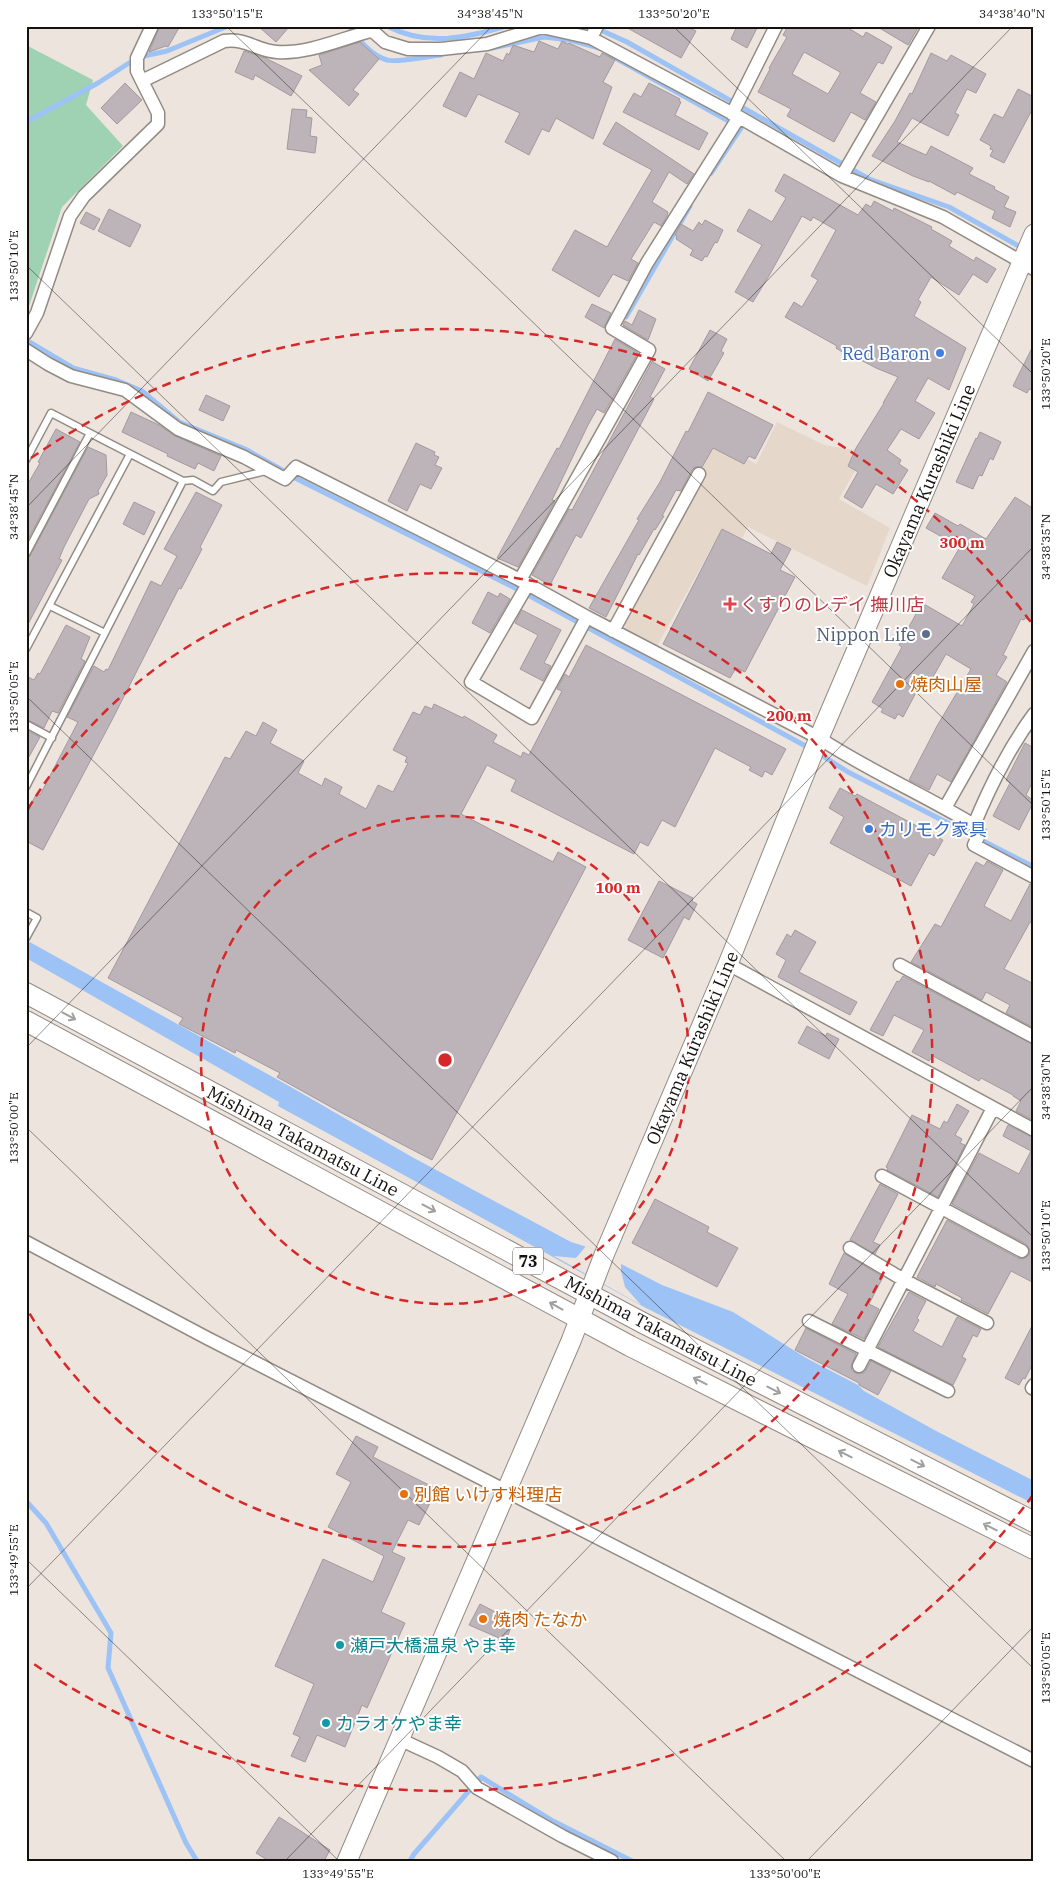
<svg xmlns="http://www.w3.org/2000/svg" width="1060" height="1887" viewBox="0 0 1060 1887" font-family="'IBM Plex Serif','Noto Sans JP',serif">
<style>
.built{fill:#e5d7ca}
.green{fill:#9ed2b3}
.water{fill:#9cc2f6}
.pier{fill:#ede4dd}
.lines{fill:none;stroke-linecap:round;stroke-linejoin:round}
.stream{stroke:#9cc2f6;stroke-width:5}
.building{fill:#bdb4ba;stroke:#a39aa0;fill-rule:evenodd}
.service-casing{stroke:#928b84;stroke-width:9}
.minor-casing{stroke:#928b84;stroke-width:15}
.secondary-casing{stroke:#928b84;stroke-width:21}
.primary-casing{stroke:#928b84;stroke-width:22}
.service{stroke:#fff;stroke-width:6}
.minor{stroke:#fff;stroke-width:12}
.secondary{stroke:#fff;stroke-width:19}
.primary{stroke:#fff;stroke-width:20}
.oneway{stroke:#a1a09f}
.ticks{fill:none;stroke:#14110f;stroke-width:1;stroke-opacity:0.45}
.ring{fill:none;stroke:#d62828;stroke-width:2.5;stroke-dasharray:9 6}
.shop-dot{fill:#3f7fe0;stroke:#fff;stroke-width:2}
.health-dot{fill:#e0444e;stroke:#fff;stroke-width:2}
.service-dot{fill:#5c6f8a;stroke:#fff;stroke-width:2}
.food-dot{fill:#e8710a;stroke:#fff;stroke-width:2}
.culture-dot{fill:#0f9aa8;stroke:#fff;stroke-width:2}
.labels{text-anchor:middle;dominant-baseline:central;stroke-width:4;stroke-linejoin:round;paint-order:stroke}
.shield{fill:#fff;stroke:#5a5857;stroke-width:1}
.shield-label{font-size:16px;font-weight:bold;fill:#14110f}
.shop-label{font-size:18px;fill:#366cbe;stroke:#fff;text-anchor:end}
.street-label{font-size:18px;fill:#14110f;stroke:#fff}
.health-label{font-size:18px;fill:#be3a42;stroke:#fff;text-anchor:start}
.service-label{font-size:18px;fill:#4e5e75;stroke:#fff;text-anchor:end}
.food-label{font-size:18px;fill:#c56008;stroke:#fff;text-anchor:start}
.culture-label{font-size:18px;fill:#0d838f;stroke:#fff;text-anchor:start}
.centre{fill:#d62828;stroke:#fff;stroke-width:2.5}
.ring-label{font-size:15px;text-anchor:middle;font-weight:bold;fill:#d62828;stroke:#fff;stroke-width:4;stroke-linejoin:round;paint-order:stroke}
.neatline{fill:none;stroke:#14110f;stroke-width:2}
.ticks-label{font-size:12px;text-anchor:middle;fill:#14110f}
</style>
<rect width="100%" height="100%" fill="#ede4dd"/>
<path class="built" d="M777 422 824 445 855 450 864 455 839 499 890 528 867 586 748 527 742 538 722 529 656 648 627 632 623 623 706 472 701 469 716 442 756 464Z"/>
<path class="green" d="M26 45 93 80 86 105 123 146 62 207 26 315Z"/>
<path class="water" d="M26 940 289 1086 412 1157 571 1242 590 1248 662 1285 733 1312 806 1358 858 1385 864 1391 938 1432 1034 1481V1504L646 1308 278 1106 279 1102 26 958Z"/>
<path class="pier" d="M586 1246 621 1263V1271L625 1287 641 1305 554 1256 576 1258Z"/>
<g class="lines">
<path class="stream" d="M349 26C359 40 370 55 387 60 396 63 430 56 441 55
M387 26C427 47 466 38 506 26
M596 28 627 42 869 179 949 207 1024 249
M492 48 544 37 570 40 599 48
M610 55 741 128 711 173
M144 56 167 51 228 26
M26 122 98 83 129 63
M626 317 690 206
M26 340 73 368 116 380 142 391 179 422 245 449 282 470
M289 475 517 589 811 749
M818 753 848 772 1034 867
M26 1501 46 1523 111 1633 108 1668 186 1843 197 1861
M410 1861 414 1854 481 1777 551 1820 632 1861"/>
</g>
<path class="building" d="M160 26H180L168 47 166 46 149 52Z
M258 26H290L276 42Z
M624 26H686L696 31 681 58Z
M737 26H758L747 48 731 39Z
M788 26H845L863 37 866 32 892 47 883 64 878 62 860 93 876 102 865 120 851 112 834 142 787 116 791 109 758 92 770 69 769 68 787 37 783 35ZM804 52 840 72V74L828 94 792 74Z
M876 26H919L908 45Z
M539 41 558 49 562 41 568 44 569 43 600 57 602 53 615 60 603 82 612 87 593 139 556 118 549 132 542 129 529 155 505 142 520 113 478 94 466 117 443 106 460 72 474 79 486 53 503 61 507 53 509 55 513 45 534 52Z
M360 42 379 59 353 90 359 94 349 106 309 70 322 65 319 55Z
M244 51 265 58 302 76 291 96 255 75 253 80 235 72Z
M931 53 947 61 951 55 986 74 976 93 967 89 955 113 959 115 948 136 912 118 897 142 926 155 931 146 973 168 969 174 995 187 994 189 1009 197 1004 207 1016 212 1010 227 992 218 995 211 957 192 955 195 929 181V182L913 176 872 156 895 121 910 93 912 94Z
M125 83 142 100 117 124 101 108Z
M649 83 680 99 679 101 681 102 675 115 708 133 699 150 623 112 634 93 641 97Z
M1018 89 1034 97V106L1004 163 990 156 993 150 990 149 991 146 980 140 994 114 1003 118Z
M292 109 307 110 306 117 312 118 310 136 317 137 315 153 287 149Z
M616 122 694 174 687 184 669 172 652 202 668 212 667 216 661 226 654 222 631 259 638 263 628 281 613 274 599 297 552 270 575 230 607 247 652 170 603 144Z
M784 174 858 215 866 204 871 207 874 201 893 211 894 208 932 227 931 229 952 241 949 246 974 261 976 257 996 269 987 283 973 274 959 295 931 277 918 300 921 302 914 316 966 348 949 390 928 378 915 401 935 413 919 439 901 429 887 450 901 460 899 464 908 470 893 494 876 484 862 508 844 497 858 472 848 466 856 448 884 403H883L898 377 876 368 853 356 852 358 836 348 837 346 785 317 794 302 802 307 818 280 811 276 836 230 813 217 811 221 802 216 770 274 753 302 735 292 762 245 737 231 749 209 772 222 786 198 775 191Z
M109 209 141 225 130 247 98 231Z
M86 212 100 219 94 230 80 223Z
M705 220 723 230 717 243 715 242 707 257 705 256 702 261 690 255 693 250 676 239 677 236 675 235 681 224 693 231 699 222 702 225Z
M592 304 611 313 604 328 585 317Z
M639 310 656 319 648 340 623 325 625 321 632 325Z
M710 330 727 339 721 351 724 353 708 381 689 369Z
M615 339 638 353 604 413 597 409 588 425 552 500 555 501 518 567 497 558 557 448 559 449Z
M1034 344V391L1029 389 1027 393 1013 386Z
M653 360V362L665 369 650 397 654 399 581 538 576 535 550 585 532 575 569 509 572 510Z
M708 392 773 425 755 459 749 456 744 464 713 448 702 467H695L692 470 681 491 676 490 662 516H664L655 530 654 529 639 555 638 554 606 617 589 608 639 520 637 519 660 482 686 431 688 432Z
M206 395 230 406 223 421 199 410Z
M131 412 159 425 175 436 221 456 214 471 198 463 195 469 167 456 168 454 122 432Z
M56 429 80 442 26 543V487L40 463 38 462Z
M980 432 1001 442 993 460 990 458 982 476 979 475 973 489 956 482 976 438 977 439Z
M416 443 435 452 434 455 439 457 435 465 442 468 431 489 420 484 407 511 388 501Z
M88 447 106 455 107 475 98 491 99 494 89 499 64 547 59 559 62 560 26 628V559L30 556Z
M196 492 222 505 200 547 202 549 181 589 179 588 112 720 43 850 26 841V813L37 793 40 795 78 722 67 717 94 666 104 672 106 669 108 670 151 581 161 586 177 556 164 549Z
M1015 497 1034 509V623L1025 618 1024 620 1021 619 1003 655 1007 657 996 675 1007 682 951 782 937 774 929 790 909 780 937 726 971 669 946 654 925 691 919 687 903 717 898 714 895 719 881 712 883 709 872 702 902 647 899 645 922 603 962 626 974 604 971 602 975 596 942 578 960 547 926 528 935 513 958 526 960 524 986 539Z
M134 502 155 512 144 535 123 524Z
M722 529 771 554 777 542 791 549 780 570 795 577 745 672 736 668 730 678 663 644Z
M488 592 498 597 500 593 510 599 490 633 472 623Z
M522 610 561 630 544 663 551 666 543 681 520 669 538 635 515 623Z
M66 625 90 637 81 659 85 661 58 713 52 711 44 728 26 719V676L34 680 38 673 40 674Z
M586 645 786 749 772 775 765 771 762 777 749 770 751 767 715 748 675 827 662 820 648 846 640 842 634 854 511 791 516 780 487 765 461 814 553 862 558 852 586 867 432 1160 340 1112 277 1077 280 1073 236 1050 235 1053 179 1024 183 1018 108 978 225 757 230 759 246 731 256 736 263 722 277 730 270 743 304 761 298 773 322 786 325 778 342 787 339 794 366 809 378 785 393 792 408 763 405 762 407 757 393 750 413 712 420 715 425 706 432 709 434 704 463 718 464 716 497 735 493 742 521 757 523 752 529 755 562 691 557 689 565 674 569 677Z
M26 730 40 737 26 762Z
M1025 743 1034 748V779L1026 795 1034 801 1019 830 993 816 1010 783 1006 780Z
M840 788 855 796 857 794 943 840 934 856 929 853 911 886 830 843 844 817 829 808Z
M987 861 1003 870 984 906 1011 921 1030 884 1034 885V924L1030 922 1004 969 1034 984V1028L1006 1013 1010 1005 986 992 982 1000 911 962 935 924 941 927 976 862 984 866Z
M659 881 693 898 692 901 697 904 689 920 684 917 663 958 628 940Z
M795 930 816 942 799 972 857 1002 850 1015 778 977 786 960 776 954 787 934 791 937Z
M903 976 1034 1045V1121L1016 1111 1021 1101 1013 1096V1095L981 1078 979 1081 933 1056 929 1061 912 1052 924 1030 894 1015 883 1036 870 1030 897 981 899 982Z
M807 1026 826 1036 827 1033 839 1039 829 1059 798 1043Z
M957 1104 969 1111 955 1135 962 1139 960 1143 965 1145 938 1197 887 1170 888 1168 886 1167 912 1115 940 1129 944 1121 947 1123Z
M1008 1125 1034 1138V1283L1011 1271 988 1314 961 1300 962 1298 936 1284 935 1287 917 1277 947 1220 1018 1258 1023 1259 1029 1255 1030 1250 1026 1244 952 1204 979 1153 1019 1174 1031 1151 1003 1136Z
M880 1184 898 1194 873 1242 880 1245 875 1254 850 1240Z
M655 1199 709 1227 707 1232 738 1248 717 1287 632 1243Z
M844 1253 883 1277 869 1304 879 1309 864 1339 832 1324 848 1294 829 1284Z
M909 1292 926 1301 917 1318 919 1320 913 1331 942 1347 957 1317 981 1329 977 1337 973 1335 962 1357 966 1359 953 1385 878 1347Z
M1034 1322V1361L1025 1379 1023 1378 1019 1385 1005 1378Z
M806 1328 856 1354 851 1366 852 1371 856 1373H864L871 1361 891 1371 878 1395 859 1385V1383L795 1350Z
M356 1436 378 1447 373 1457 437 1489 419 1525 408 1520 392 1552 405 1558 381 1612 405 1623 367 1708 362 1705 345 1747 317 1735 305 1762 291 1756 300 1737 293 1734 314 1684 275 1666 323 1559 373 1582 384 1556 328 1527 351 1482 336 1474Z
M480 1604 513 1621 506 1641 469 1625Z
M279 1817 330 1850 324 1861H269L256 1853Z"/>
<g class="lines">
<g class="service-casing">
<path id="service" d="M26 460 51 413 183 481 26 787
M183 481 193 480 213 491 221 482 266 471
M26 554 90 433
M50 606 105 633
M26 649 130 454
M26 724 52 738
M26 912 37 918 26 938"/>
</g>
<g class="minor-casing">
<path id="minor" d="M367 26 385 42 408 49H441L487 44 542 27 591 38 739 117 842 176 943 217 1034 269
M591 38 597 26
M142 81 224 41C247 38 257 51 277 52 309 54 340 39 371 31
M732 114 776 26
M842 176 929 26
M26 333 37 313 70 216 84 196 158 124V113L137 71V58L152 26
M26 350 48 364 71 376 125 390 178 429 244 457 285 479 296 467 520 580 587 617 819 738C869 771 923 794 974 825 990 786 1009 748 1034 714
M520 580 649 350 612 328 647 263 739 117
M528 584 471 682 532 718 587 617
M613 631 699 474
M945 808 1034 651
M974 825 980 833 974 845 1034 877
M728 964 1034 1130
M900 965 1034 1037
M882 1176 1022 1251
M26 1242 207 1338 1034 1761
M850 1248 904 1280 987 1323
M809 1321 948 1391
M859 1366 993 1108
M1034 1385 1032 1388 1034 1389
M399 1739 438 1757 462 1771 477 1788 562 1836 612 1861"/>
</g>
<g class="secondary-casing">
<path id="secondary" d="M347 1861 571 1341 604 1255 728 964 819 738 1034 234"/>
</g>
<g class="primary-casing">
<path id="primary" d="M26 993 643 1323 1034 1522
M26 1021 630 1346 1034 1549"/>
</g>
<use href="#service" class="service"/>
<use href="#minor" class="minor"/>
<use href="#secondary" class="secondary"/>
<use href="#primary" class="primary"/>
</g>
<defs><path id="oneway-shaft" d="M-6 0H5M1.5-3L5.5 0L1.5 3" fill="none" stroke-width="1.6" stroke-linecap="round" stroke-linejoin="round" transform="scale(1.25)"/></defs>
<g class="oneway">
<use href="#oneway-shaft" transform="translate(69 1016) rotate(28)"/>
<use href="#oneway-shaft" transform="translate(429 1208) rotate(28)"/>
<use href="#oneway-shaft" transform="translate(556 1306) rotate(-151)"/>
<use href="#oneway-shaft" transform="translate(700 1381) rotate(-153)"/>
<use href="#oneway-shaft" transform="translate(774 1390) rotate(27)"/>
<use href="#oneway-shaft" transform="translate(845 1454) rotate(-153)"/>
<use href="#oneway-shaft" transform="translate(918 1463) rotate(27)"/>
<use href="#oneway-shaft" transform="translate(990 1527) rotate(-153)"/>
</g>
<path class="ticks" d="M226 26 1034 806M673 26 1034 375M26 265 1034 1238M26 508 492 26M26 696 1034 1669M26 1048 1013 26M26 1127 786 1861M26 1559 339 1861M26 1589 1034 546M285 1861 1034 1086M807 1861 1034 1626"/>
<g class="ring">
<circle cx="445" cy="1060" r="244"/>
<path d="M28 809A487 487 0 1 1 28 1311"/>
<path d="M1033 1495A731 731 0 0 1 31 1662M31 458A731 731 0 0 1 1033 625"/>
</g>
<g class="shop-dot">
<circle cx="940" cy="353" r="5"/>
<circle cx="869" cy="829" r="5"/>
</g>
<path class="health-dot" d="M727.5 596.5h5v5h5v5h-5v5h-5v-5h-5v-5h5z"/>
<circle class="service-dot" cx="926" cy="634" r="5"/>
<g class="food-dot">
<circle cx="900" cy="684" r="5"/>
<circle cx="404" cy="1494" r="5"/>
<circle cx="483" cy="1619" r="5"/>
</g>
<g class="culture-dot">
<circle cx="340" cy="1645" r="5"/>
<circle cx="326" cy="1723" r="5"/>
</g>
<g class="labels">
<rect class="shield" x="513" y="1247.5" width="30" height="27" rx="4"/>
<g class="shield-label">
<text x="528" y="1261">73</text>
</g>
<g class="shop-label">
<text x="930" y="353">Red Baron</text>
<text x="879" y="829" text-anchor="start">カリモク家具</text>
</g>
<g class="street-label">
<text transform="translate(929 481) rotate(-67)">Okayama Kurashiki Line</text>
<text transform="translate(692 1048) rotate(-67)">Okayama Kurashiki Line</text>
<text transform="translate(303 1141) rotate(28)">Mishima Takamatsu Line</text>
<text transform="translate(661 1331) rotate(28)">Mishima Takamatsu Line</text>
</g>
<g class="health-label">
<text x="740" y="604">くすりのレデイ 撫川店</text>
</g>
<g class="service-label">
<text x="916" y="634">Nippon Life</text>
</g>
<g class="food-label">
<text x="910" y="684">焼肉山屋</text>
<text x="414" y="1494">別館 いけす料理店</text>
<text x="493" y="1619">焼肉 たなか</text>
</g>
<g class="culture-label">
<text x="350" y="1645">瀬戸大橋温泉 やま幸</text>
<text x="336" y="1723">カラオケやま幸</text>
</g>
</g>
<circle cx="445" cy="1060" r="8" class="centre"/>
<g class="ring-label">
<text x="962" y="548">300 m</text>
<text x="789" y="721">200 m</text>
<text x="618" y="893">100 m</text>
</g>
<rect width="1060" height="1887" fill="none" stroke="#ffffff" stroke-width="55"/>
<rect x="28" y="28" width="1004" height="1832" class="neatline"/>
<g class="ticks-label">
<text x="227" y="18">133°50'15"E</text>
<text x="490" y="18">34°38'45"N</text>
<text x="674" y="18">133°50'20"E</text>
<text x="1012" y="18">34°38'40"N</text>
<text transform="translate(14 266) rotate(-90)" y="4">133°50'10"E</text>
<text transform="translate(1046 374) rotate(-90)" y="4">133°50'20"E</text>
<text transform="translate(14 507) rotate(-90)" y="4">34°38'45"N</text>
<text transform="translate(1046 547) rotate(-90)" y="4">34°38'35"N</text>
<text transform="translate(14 697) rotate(-90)" y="4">133°50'05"E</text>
<text transform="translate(1046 805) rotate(-90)" y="4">133°50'15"E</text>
<text transform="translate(1046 1087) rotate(-90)" y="4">34°38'30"N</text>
<text transform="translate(14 1128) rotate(-90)" y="4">133°50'00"E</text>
<text transform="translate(1046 1236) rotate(-90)" y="4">133°50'10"E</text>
<text transform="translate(14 1560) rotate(-90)" y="4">133°49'55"E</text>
<text transform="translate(1046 1668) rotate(-90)" y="4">133°50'05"E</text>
<text x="338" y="1878">133°49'55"E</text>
<text x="785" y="1878">133°50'00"E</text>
</g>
</svg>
